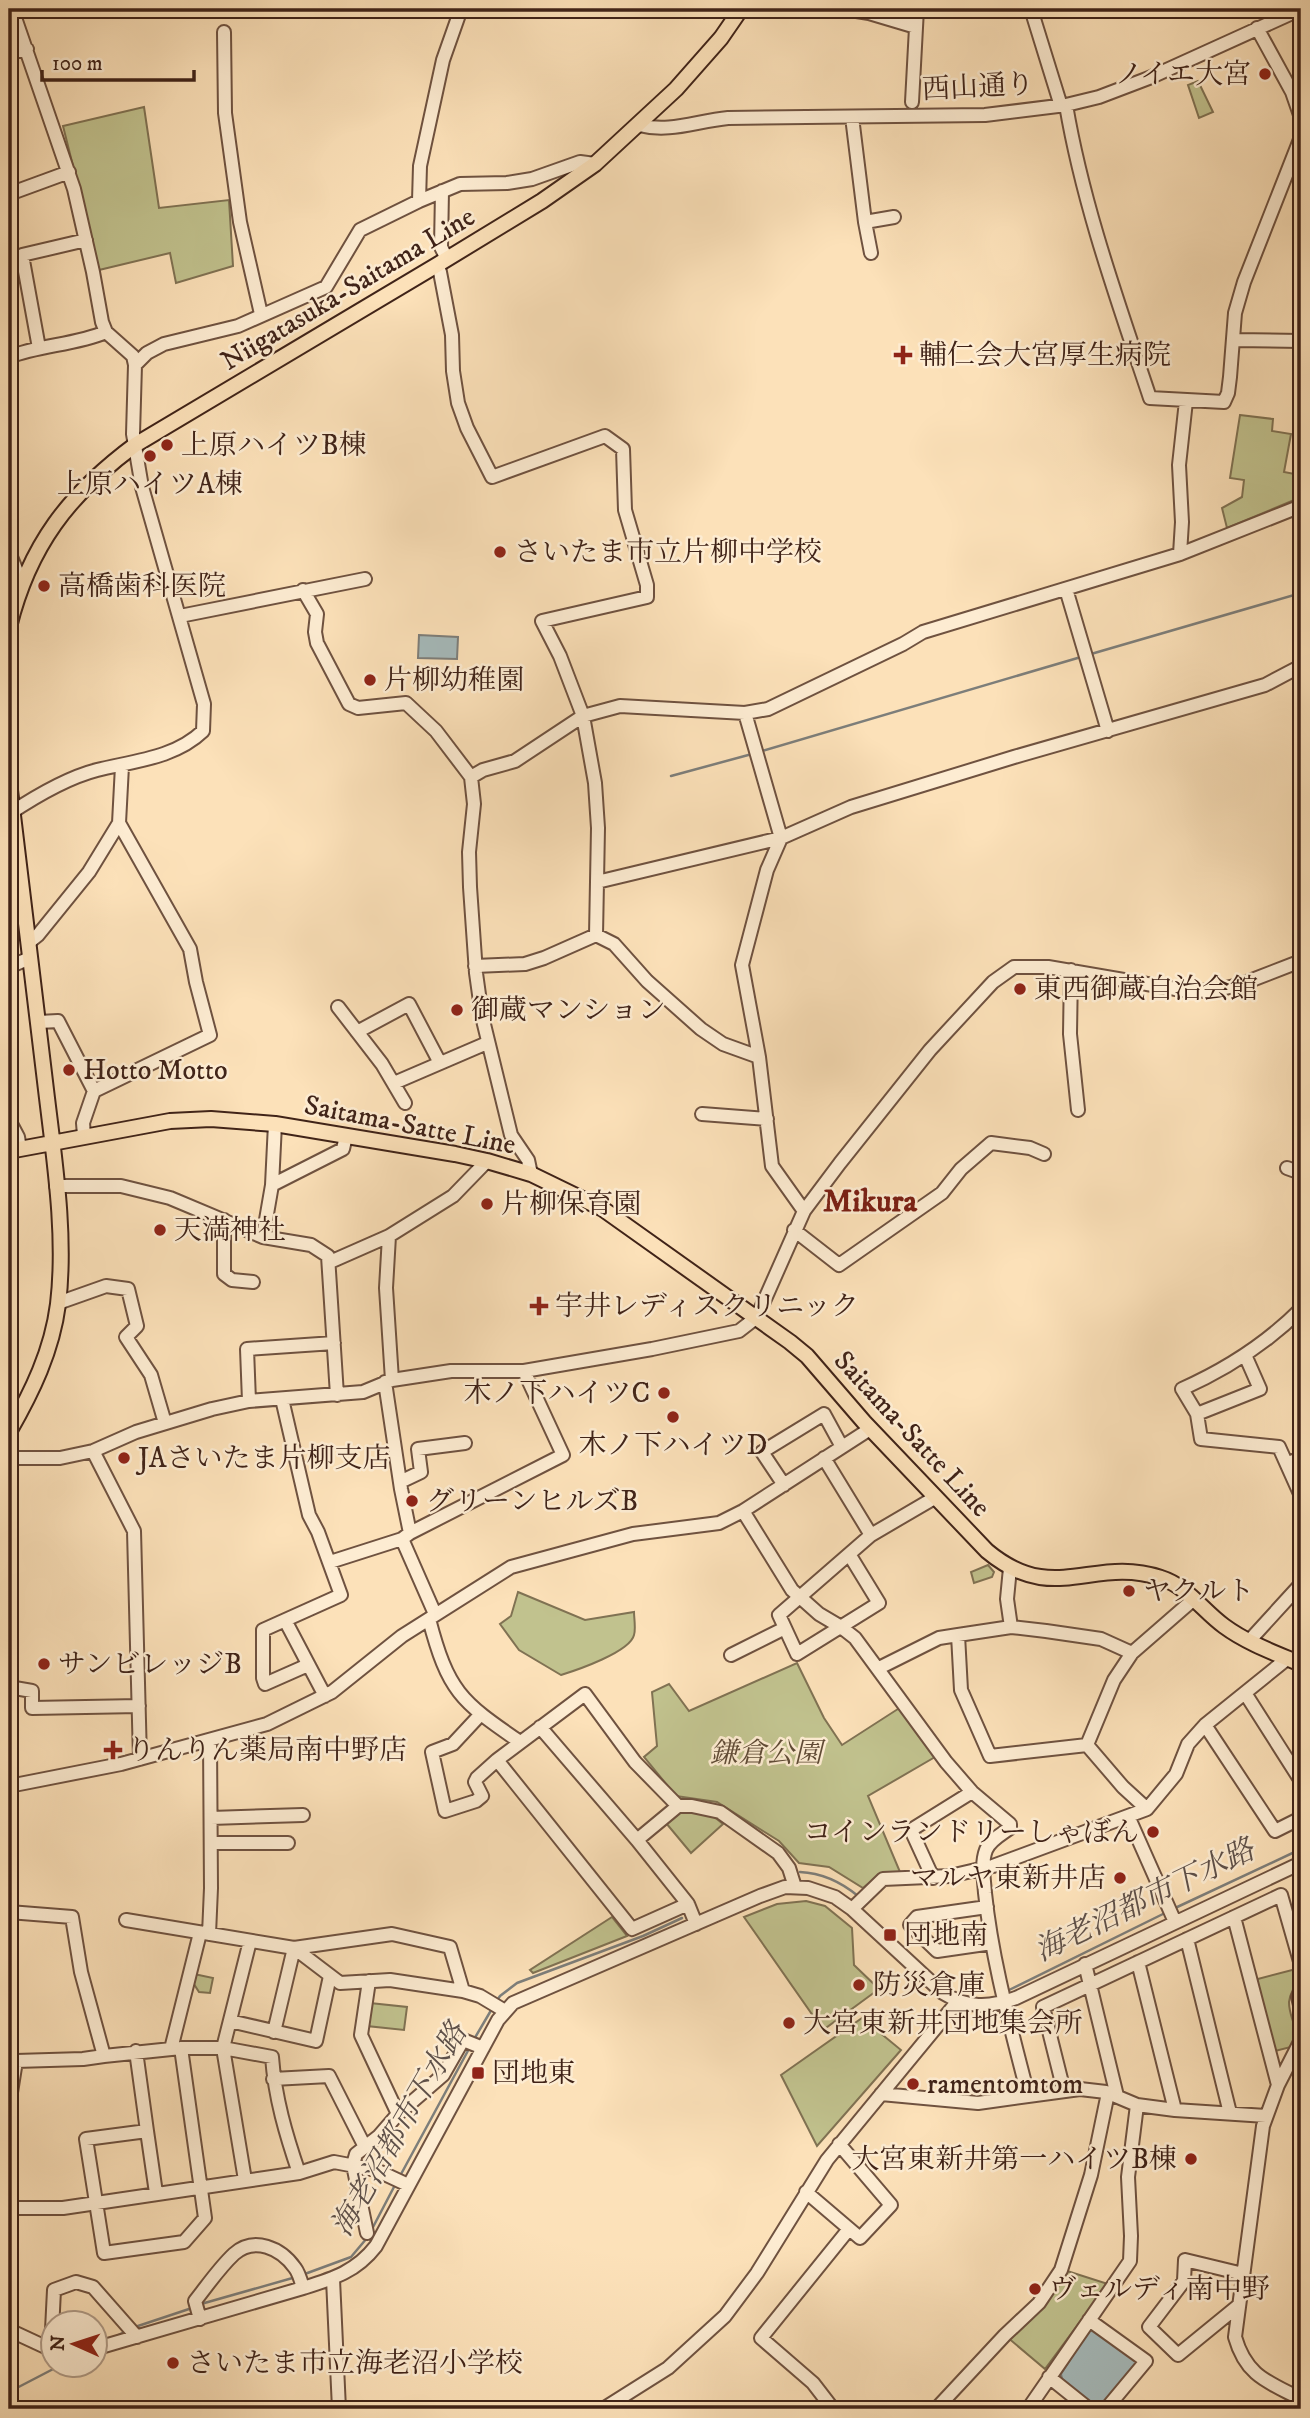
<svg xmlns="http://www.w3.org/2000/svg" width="1310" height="2418" viewBox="0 0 1310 2418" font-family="'IM FELL DW Pica','Noto Serif JP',serif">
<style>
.green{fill:#c1c28e;stroke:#807253;stroke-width:2}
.water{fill:#a5babb;stroke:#7d7e7a;stroke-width:2}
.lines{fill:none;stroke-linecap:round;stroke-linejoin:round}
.stream{stroke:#7d7e7a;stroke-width:2.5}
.minor-casing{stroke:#6f5240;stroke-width:16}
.major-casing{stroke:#402318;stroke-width:18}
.minor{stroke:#fdecd2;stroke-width:12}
.major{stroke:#fce1b9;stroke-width:14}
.poi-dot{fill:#8f2418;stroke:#fdecd2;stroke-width:2.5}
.labels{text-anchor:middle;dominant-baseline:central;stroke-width:5;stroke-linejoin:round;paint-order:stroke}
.poi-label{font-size:28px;fill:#402318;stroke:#fdecd2;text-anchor:start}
.street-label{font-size:28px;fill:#402318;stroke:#fdecd2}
.park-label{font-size:28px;font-style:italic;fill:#604b36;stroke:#fdecd2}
.water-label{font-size:30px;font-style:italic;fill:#5e5049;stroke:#fdecd2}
.quarter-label{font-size:32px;font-weight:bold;fill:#7a1f14;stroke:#fdecd2}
</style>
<rect width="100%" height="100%" fill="#fce1b9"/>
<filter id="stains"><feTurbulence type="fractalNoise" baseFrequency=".00286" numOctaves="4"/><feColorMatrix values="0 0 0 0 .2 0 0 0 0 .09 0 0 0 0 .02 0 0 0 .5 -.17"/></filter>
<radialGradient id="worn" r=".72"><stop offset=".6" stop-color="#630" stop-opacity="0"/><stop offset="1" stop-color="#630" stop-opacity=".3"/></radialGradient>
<path class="green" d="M1198 81 1213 112 1199 118 1188 85Z
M144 107 159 208 229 200 233 266 176 283 170 253 99 270 63 126Z
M1240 415 1273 419 1272 431 1291 434 1284 472 1300 475 1299 498 1227 528 1222 508 1242 497 1244 480 1230 478Z
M988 1565 994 1572 992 1577 974 1583 971 1572Z
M518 1592 585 1620 634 1612C634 1618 636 1629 634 1635 630 1652 577 1670 561 1675L519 1650 500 1624 511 1616Z
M797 1663 824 1718 842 1745 901 1707 935 1757 868 1796 900 1872 879 1875 863 1888 829 1867 799 1863 779 1841 717 1802 676 1796 644 1757 657 1746 652 1692 669 1684 689 1711Z
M679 1810 712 1815 723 1824 691 1853 666 1823Z
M806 1901 825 1906 852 1928 854 1965 879 1989 823 2030 744 1917 777 1904Z
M612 1917 627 1936 533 1973 530 1970Z
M1296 1969C1299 1988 1290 1989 1289 2002 1289 2021 1301 2026 1291 2047L1271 2052 1254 1980Z
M194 1974 213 1978 210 1993 199 1992 192 1981Z
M370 2003 407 2007 404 2030 367 2026Z
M862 2018 901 2050 817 2146 781 2075Z
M1064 2270 1108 2284 1045 2369 1007 2337Z"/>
<path class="water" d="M419 635 458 637 457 659 418 658Z
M1094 2329 1137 2359V2365L1103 2408 1097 2409 1062 2379 1061 2374 1089 2330Z"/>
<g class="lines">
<path class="stream" d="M1091 654 1301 593
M762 751 1081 657
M671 776 752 754
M800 1872C822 1873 841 1882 858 1896
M1173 1909 1301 1849
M1007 1991 1167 1912
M496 2002 500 1996 517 1983 643 1936 682 1918
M473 2041 493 2007
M400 2176 470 2047
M372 2229 395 2185
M302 2275 351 2257 367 2238
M201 2304 296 2277
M135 2327 192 2308
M113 2338 126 2331
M9 2392 59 2366"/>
<g class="minor-casing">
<path id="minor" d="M844 9 869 13 916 27
M1031 9 1061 106
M1257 28 1292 92 1301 118
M224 32 225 113 240 222 261 314
M9 53 27 49
M912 102 917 9
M1066 105C1083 205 1118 302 1150 398L1224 402 1228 393 1230 377 1235 313 1244 282 1301 137
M852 117 865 222 894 217
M639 125C670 133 696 121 728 118L985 115 1066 105 1099 97 1149 78 1301 9
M442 191 441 247 447 259
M9 194 69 172
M419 201 420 166 443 60 461 9
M865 222 871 253
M437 265 440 272 452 335 453 371 458 403 467 428 492 477 605 436 623 449 625 510 647 585V597L542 621 560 656 583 716 595 783 598 828 596 935
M1234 340 1301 341
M39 348 22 255 86 240
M9 357C40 345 75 345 106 332
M135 365 147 353 164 344 238 326 326 287 360 230 419 201 460 184 507 183 532 179 580 162 595 164
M9 552 22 584
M1180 554 1182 522 1179 465 1186 401
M1066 589 1108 731
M303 590 317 614 315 632 317 643 349 704 358 708 406 703 436 731 471 777 474 804 469 852 470 887 476 973 482 1016 511 1135 528 1160 531 1174
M180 616 365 579
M745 713 781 838 767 870 742 965 759 1057 772 1166 804 1211
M471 777 483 770 515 761 583 716 620 706 745 713 768 709 903 644 923 632 1180 554 1301 506
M9 814C36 796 66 778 97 770 134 761 175 758 203 731L204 704 142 487 133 434 135 365 133 356 106 332 102 322 93 272 74 189 12 9
M597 882 781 838 851 807 1014 757 1265 685 1301 666
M596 935 614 944 647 981 701 1029 723 1044 759 1057
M28 943 38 935 89 872 119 823 122 766
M475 966 525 964 544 958 596 935
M9 967 30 958
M1071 970 1070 1034 1078 1110
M338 1007 382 1064 405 1103
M39 1022 58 1021 94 1091
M357 1032 409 1004 440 1063
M394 1083 487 1043
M702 1114 767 1119
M9 1120 18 1137 20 1148
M84 1135 83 1123 94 1091 210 1035 196 982 190 949 119 823
M1287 1168 1301 1173
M272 1185 343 1149 346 1136
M56 1186H121L170 1198 263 1237 311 1245 328 1256 337 1395
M224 1220V1274L232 1280 253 1282
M794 1230 839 1265 942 1193 961 1169 991 1143 1030 1148 1044 1154
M389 1236 386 1288 392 1380
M263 1237 272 1185 275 1124
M330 1262 389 1236 453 1196 487 1161
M58 1303 106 1286 128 1289 137 1326 126 1337 151 1375 165 1423
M1301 1309C1267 1343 1227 1369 1182 1389L1197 1414 1201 1439 1279 1447 1301 1496
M385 1382 401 1489 410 1533
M282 1399 309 1515 318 1532 341 1595 263 1630V1678L265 1684 308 1665
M249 1401 247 1349 334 1343
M1197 1414 1260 1389 1245 1355
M93 1451 134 1531 140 1759
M9 1458H60L93 1451 136 1432 212 1409 249 1401 363 1392 392 1380 451 1371H524L652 1349 739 1331 757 1317 804 1211 840 1163 930 1050 993 982 1014 967H1048L1182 990 1212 991 1239 985 1301 961
M824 1458 871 1535
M1288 1463 1301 1458
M400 1482 421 1472 418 1449 465 1443
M784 1485 762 1452 824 1414 842 1447
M743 1511 792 1590 819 1614 841 1627 855 1638 946 1762 972 1792 1010 1824V1828C1002 1834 990 1840 986 1850 981 1863 984 1879 985 1893 992 1961 1011 2028 1028 2095
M402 1539 435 1614
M849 1554 879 1603 797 1654 779 1615 871 1535 936 1497
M330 1562 402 1539 410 1533 563 1455 524 1371
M1010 1568 1007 1599 1011 1627
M429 1619C448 1691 460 1701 520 1742
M286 1622 325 1696
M1249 1641 1301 1584
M1132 1653 1101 1639 1046 1631 1011 1627 958 1635 961 1690 990 1756 1087 1745 1114 1680 1132 1653 1194 1599
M731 1655 785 1628
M879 1668 939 1638 958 1635
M9 1687 32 1691V1708L139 1706
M1245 1693 1301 1781
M480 1715 453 1744 432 1752 445 1811 476 1801 482 1796 475 1782 477 1778 497 1760
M1205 1725 1275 1831 1301 1818
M540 1727 637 1840 688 1904
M1087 1745 1123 1787 1147 1809
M9 1786 121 1764 267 1724 332 1692 402 1636 511 1567 633 1534 719 1523 743 1511 870 1429
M678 1806 635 1762 585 1694 497 1760 632 1929 688 1904 696 1924
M1128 1816 1175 1922
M211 1818 303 1815
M637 1840 678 1806H692L720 1812 778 1853 789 1868 795 1887
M211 1843H288
M933 1878 911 1830 972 1792
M987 1907 917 1917 910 1925 937 1951 992 1943
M852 1909 883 1879 950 1876 993 1866 1147 1809 1176 1774 1188 1744 1205 1725 1288 1658
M9 1912 72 1917 81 1972 104 2056 181 2048H223L272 2057C275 2098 286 2135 299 2173
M1234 1917 1278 2085
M126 1920 294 1948 340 1983 390 1980 463 1991 480 1996 505 2011
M209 1934 211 1888 210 1740
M1187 1939 1230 2113
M1138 1962 1175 2110
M1085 1964 1117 2096
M1301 1990 1298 1997 1301 2009
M230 2021 316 2041 330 1976
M274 2032 294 1948 392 1934 450 1947 463 1991
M1301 2040 1278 2085 1263 2126 1235 2337C1246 2376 1268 2382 1301 2399
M171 2049 200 1933
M136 2051 147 2131 86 2139 104 2253 184 2242 205 2218 181 2048
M273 2079 329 2076 365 2147
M1064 2091 1043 2007 1281 1895 1301 1965
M881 2094 978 2103 1080 2089 1106 2092 1137 2105 1175 2110 1266 2116
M9 2105 16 2061 83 2059 104 2056
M398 2114 443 2075 463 2040 483 2048
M147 2131 156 2193
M245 2180 223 2048 250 1941
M806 2192 860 2238 891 2205 839 2144
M9 2208H63L299 2173 334 2162 376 2170 408 2185
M367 2233 353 2165 356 2154 379 2136 398 2114 361 2035 369 1981
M333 2279 339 2409
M1238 2306 1178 2355 1149 2327 1184 2281 1185 2260 1243 2274
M200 2319 195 2301C207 2286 219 2268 234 2254 254 2236 281 2248 295 2268 299 2273 301 2281 303 2288
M1089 2320 1146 2361 1106 2409
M9 2330 52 2350
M94 2349 303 2288C332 2279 356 2272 376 2246L498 2020 513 2003 760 1896 785 1887 808 1888 835 1897 852 1909 943 1993C967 2008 989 2008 1016 1998L1301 1863
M51 2350 54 2290 76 2282 93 2287 137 2337
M1049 2377 1089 2409
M603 2409 668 2368 725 2316 757 2273 827 2160 957 2002
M833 2409 813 2383 761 2338 849 2229
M936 2409 1005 2335 1039 2303 1061 2270 1091 2175 1108 2093
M1028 2409 1130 2261 1131 2236 1128 2177 1137 2105"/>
</g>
<g class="major-casing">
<path id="major" d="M9 627C29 546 69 494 135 445L437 265 542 201 595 164 676 89 721 38 741 9
M9 782C21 887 35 993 47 1098 55 1164 66 1238 58 1304 52 1351 32 1392 9 1432
M9 1151 170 1121 211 1119 275 1124 455 1154 487 1161 531 1174 603 1209 790 1342 807 1356 864 1422 987 1551C1054 1607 1093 1555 1161 1578 1187 1586 1203 1611 1224 1626 1247 1643 1275 1653 1301 1664"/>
</g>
<use href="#minor" class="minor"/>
<use href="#major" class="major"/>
</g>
<g class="poi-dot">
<circle cx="1265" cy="74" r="7"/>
<path d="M899.5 344.5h7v7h7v7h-7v7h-7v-7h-7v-7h7z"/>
<circle cx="167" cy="445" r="7"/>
<circle cx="150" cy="456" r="7"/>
<circle cx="500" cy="552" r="7"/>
<circle cx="44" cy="586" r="7"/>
<circle cx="370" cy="680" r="7"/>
<circle cx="1020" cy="989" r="7"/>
<circle cx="457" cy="1010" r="7"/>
<circle cx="69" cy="1070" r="7"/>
<circle cx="487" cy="1204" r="7"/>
<circle cx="160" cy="1230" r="7"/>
<path d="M535.5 1295.5h7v7h7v7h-7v7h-7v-7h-7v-7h7z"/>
<circle cx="664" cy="1393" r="7"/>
<circle cx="673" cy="1417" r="7"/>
<circle cx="124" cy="1458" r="7"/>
<circle cx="412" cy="1501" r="7"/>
<circle cx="1129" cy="1591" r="7"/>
<circle cx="44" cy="1664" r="7"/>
<path d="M109.5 1739.5h7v7h7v7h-7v7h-7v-7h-7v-7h7z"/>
<circle cx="1153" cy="1832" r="7"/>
<circle cx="1120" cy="1878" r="7"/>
<rect x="883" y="1928" width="14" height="14" rx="3.5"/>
<circle cx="859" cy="1985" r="7"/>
<circle cx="789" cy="2023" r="7"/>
<rect x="471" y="2066" width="14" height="14" rx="3.5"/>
<circle cx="913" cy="2084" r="7"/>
<circle cx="1191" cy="2159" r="7"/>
<circle cx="1035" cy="2289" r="7"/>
<circle cx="173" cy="2363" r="7"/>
</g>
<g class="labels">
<g class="poi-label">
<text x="1251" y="74" text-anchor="end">ノイエ大宮</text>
<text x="919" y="355">輔仁会大宮厚生病院</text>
<text x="181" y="445">上原ハイツB棟</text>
<text x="150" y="484" text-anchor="middle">上原ハイツA棟</text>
<text x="514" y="552">さいたま市立片柳中学校</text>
<text x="58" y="586">高橋歯科医院</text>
<text x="384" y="680">片柳幼稚園</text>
<text x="1034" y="989">東西御蔵自治会館</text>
<text x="471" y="1010">御蔵マンション</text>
<text x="83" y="1070">Hotto Motto</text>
<text x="501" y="1204">片柳保育園</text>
<text x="174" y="1230">天満神社</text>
<text x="555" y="1306">宇井レディスクリニック</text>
<text x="650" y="1393" text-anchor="end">木ノ下ハイツC</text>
<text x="673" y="1445" text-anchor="middle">木ノ下ハイツD</text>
<text x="138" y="1458">JAさいたま片柳支店</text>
<text x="426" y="1501">グリーンヒルズB</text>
<text x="1143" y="1591">ヤクルト</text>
<text x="58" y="1664">サンビレッジB</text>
<text x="127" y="1750">りんりん薬局南中野店</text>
<text x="1139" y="1832" text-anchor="end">コインランドリーしゃぼん</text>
<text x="1106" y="1878" text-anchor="end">マルヤ東新井店</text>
<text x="904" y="1935">団地南</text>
<text x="873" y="1985">防災倉庫</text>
<text x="803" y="2023">大宮東新井団地集会所</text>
<text x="492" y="2073">団地東</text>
<text x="927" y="2084">ramentomtom</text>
<text x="1177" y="2159" text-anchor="end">大宮東新井第一ハイツB棟</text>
<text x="1049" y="2289">ヴェルディ南中野</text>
<text x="187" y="2363">さいたま市立海老沼小学校</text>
</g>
<g class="street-label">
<text transform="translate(978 87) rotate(-3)">西山通り</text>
<text transform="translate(348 289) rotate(-31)">Niigatasuka-Saitama Line</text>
<text transform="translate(410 1125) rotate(11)">Saitama-Satte Line</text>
<text transform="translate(912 1434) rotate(47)">Saitama-Satte Line</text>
</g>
<g class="park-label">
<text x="766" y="1753">鎌倉公園</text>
</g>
<g class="water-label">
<text transform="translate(1145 1901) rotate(-26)">海老沼都市下水路</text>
<text transform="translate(400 2130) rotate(-60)">海老沼都市下水路</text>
</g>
<g class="quarter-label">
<text x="870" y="1202">Mikura</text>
</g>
</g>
<rect width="1310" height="2418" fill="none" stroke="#fce1b9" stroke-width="35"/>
<rect x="10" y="10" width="1289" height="2397" fill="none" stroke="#402318" stroke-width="3.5"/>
<rect x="18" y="18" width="1275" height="2383" fill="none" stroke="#402318" stroke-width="2"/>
<g transform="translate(74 2344) rotate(273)"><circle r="33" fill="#fdecd2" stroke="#b19c88" stroke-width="2"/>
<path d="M0-5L12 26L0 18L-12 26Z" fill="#8f2418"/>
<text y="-10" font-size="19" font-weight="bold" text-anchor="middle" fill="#402318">N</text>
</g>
<path d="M42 70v10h152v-10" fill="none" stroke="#402318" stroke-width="3.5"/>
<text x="52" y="70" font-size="21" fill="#402318" stroke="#fdecd2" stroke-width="5" paint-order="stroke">100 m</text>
<rect width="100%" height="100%" filter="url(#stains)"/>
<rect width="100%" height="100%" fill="url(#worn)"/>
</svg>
